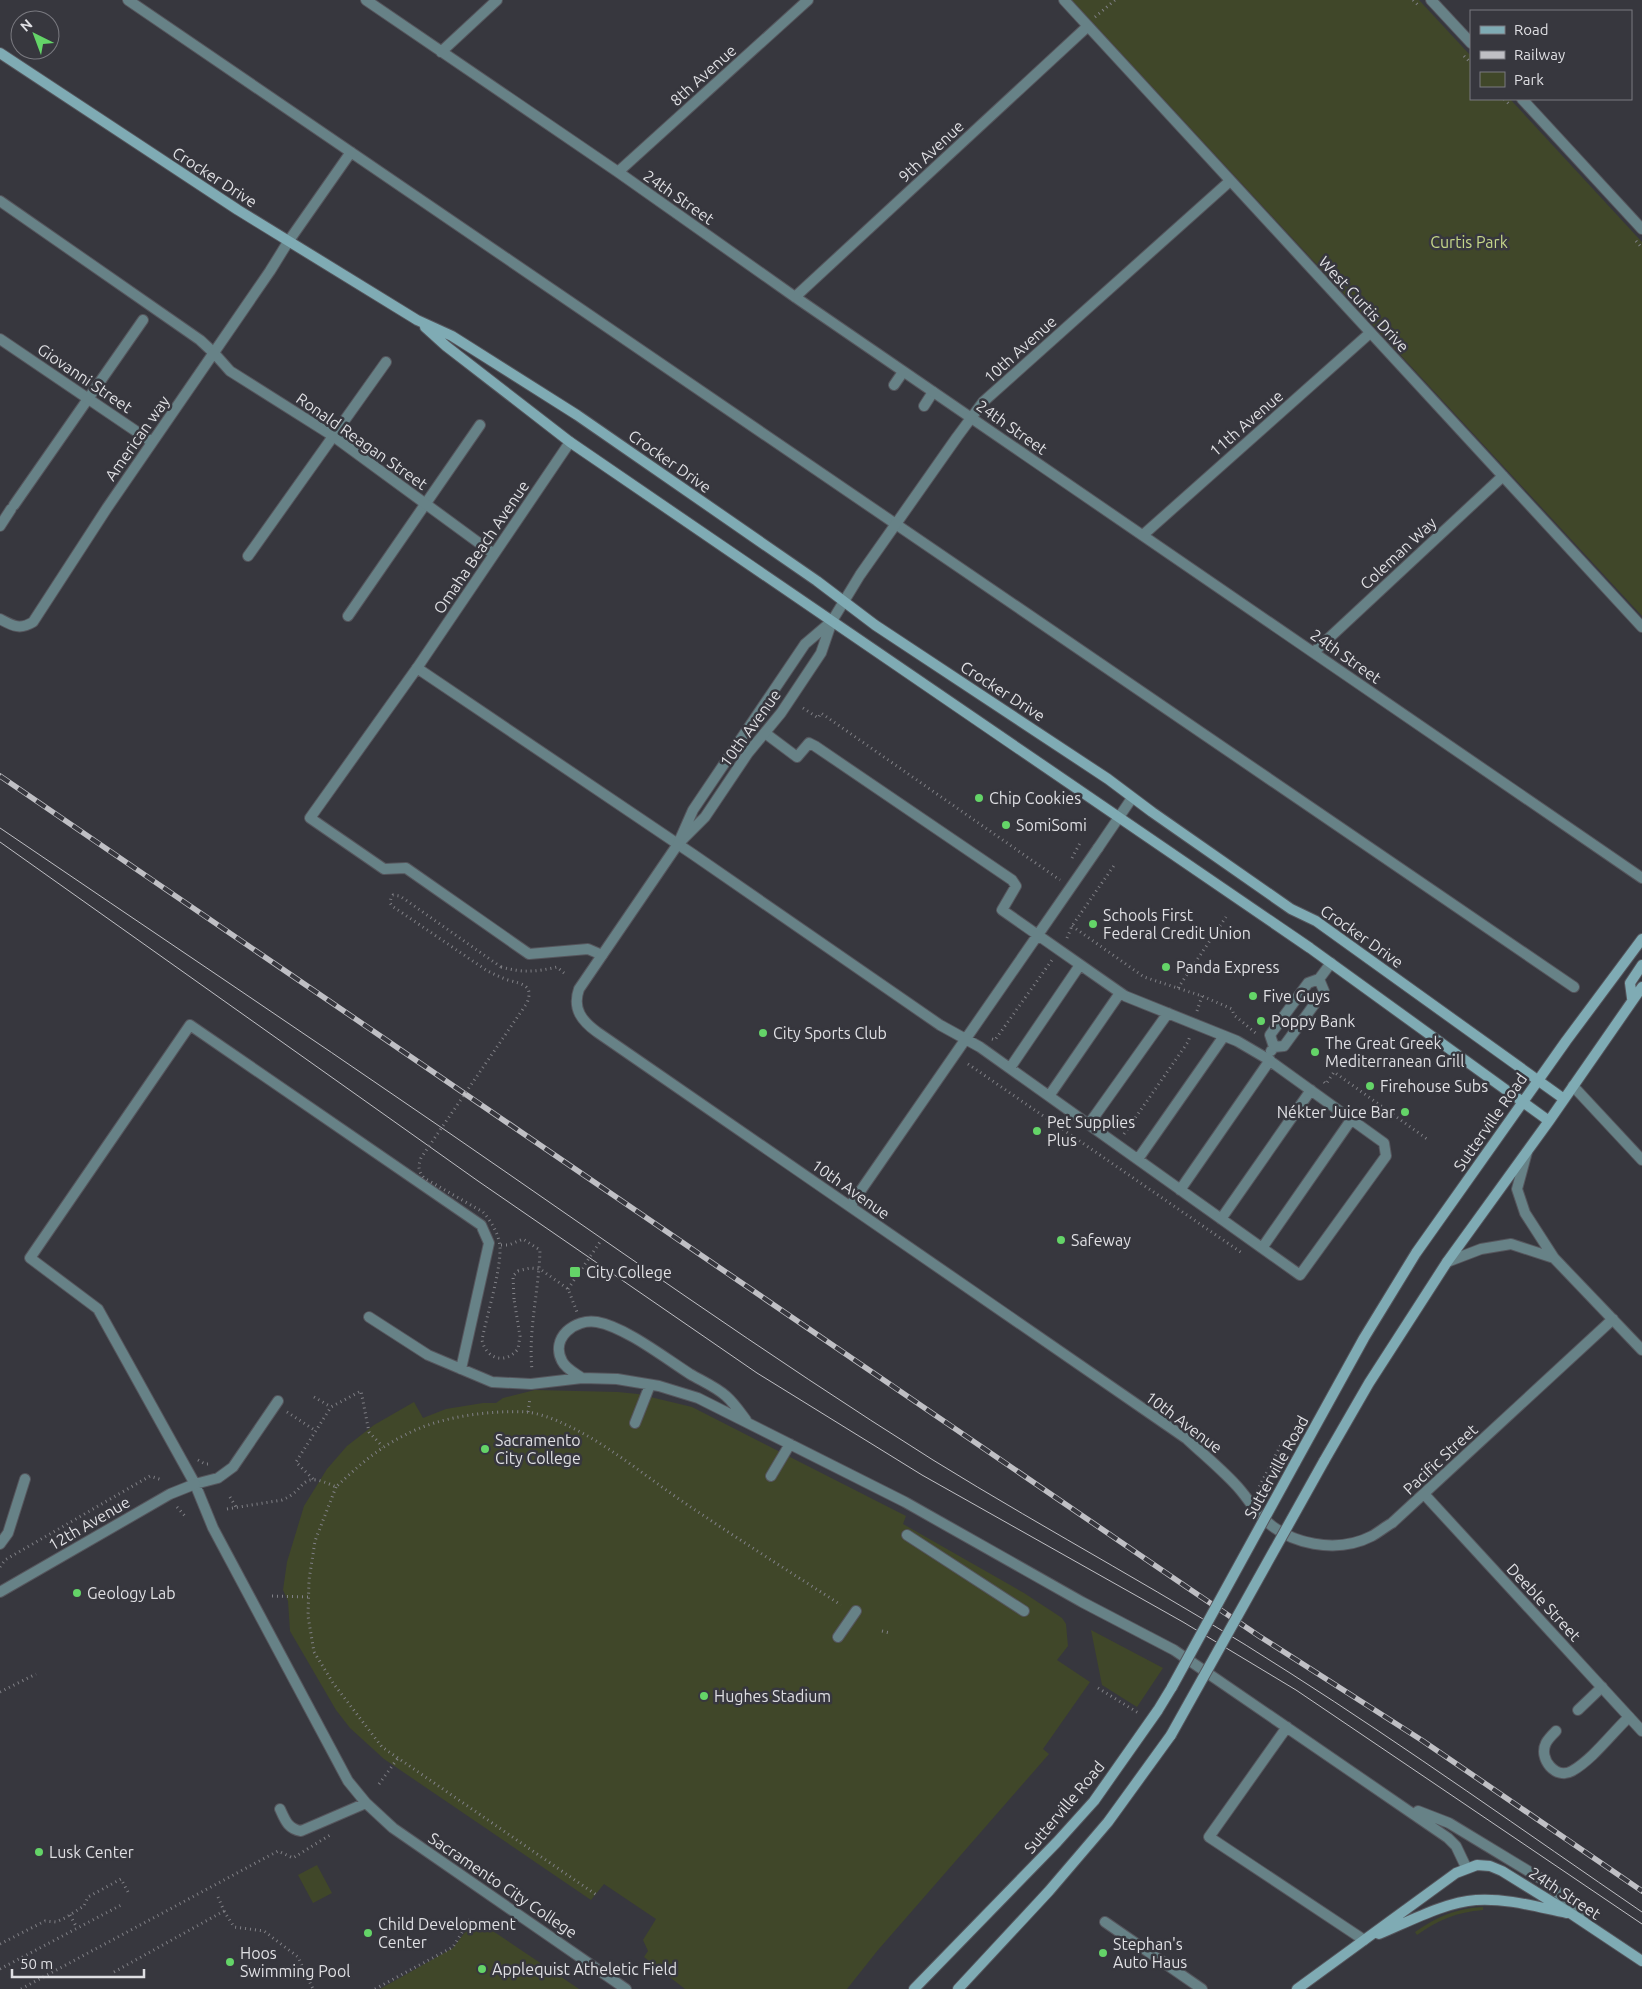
<svg xmlns="http://www.w3.org/2000/svg" width="1642" height="1989" viewBox="0 0 1642 1989" font-family="Ubuntu,sans-serif">
<style>
.green{fill:#404729}
.lines{fill:none;stroke-linecap:round;stroke-linejoin:round}
.lane-casing{stroke:#55555c;stroke-width:12}
.street-casing{stroke:#55555c;stroke-width:12}
.secondary-casing{stroke:#55555c;stroke-width:12}
.path{stroke:#808086;stroke-width:3;stroke-dasharray:1 4;stroke-linecap:butt}
.lane{stroke:#678287;stroke-width:10}
.street{stroke:#678287;stroke-width:10}
.secondary{stroke:#7fabb4;stroke-width:10}
.tram{stroke:#bfbfc4;stroke-width:1}
.rail-casing{stroke:#bfbfc4;stroke-width:5.5}
.rail{stroke:#37373e;stroke-width:4;stroke-dasharray:11;stroke-linecap:butt}
.secondary-bridge-casing{stroke:#55555c;stroke-width:12;stroke-linecap:butt}
.path-bridge{stroke:#808086;stroke-width:3;stroke-dasharray:1 4;stroke-linecap:butt}
.secondary-bridge{stroke:#7fabb4;stroke-width:10}
.poi-dot{fill:#64d468;stroke:#37373e;stroke-width:2}
.labels{text-anchor:middle;dominant-baseline:central;stroke-width:5;stroke-linejoin:round;paint-order:stroke}
.street-label{font-size:16px;fill:#dfdfe3;stroke:#37373e}
.park-label{font-size:16px;fill:#c5d689;stroke:#37373e}
.poi-label{font-size:16px;fill:#dfdfe3;stroke:#37373e;text-anchor:start}
</style>
<rect width="100%" height="100%" fill="#37373e"/>
<path class="green" d="M1072 0H1419L1471 56V99H1510L1642 242V616Z
M535 1390 618 1392 638 1394 692 1407 906 1516 903 1524 1024 1593 1062 1618 1066 1624 1068 1646 1057 1660 1090 1682 1043 1749 1049 1754 878 1950 847 1989H685L644 1957 648 1951 643 1940 656 1919 604 1884 591 1900 384 1759 350 1728 336 1710 290 1631 288 1601 283 1590 287 1562 304 1506 327 1469 347 1446 374 1425 414 1402 423 1418 446 1409 483 1403H496L503 1398Z
M1091 1630 1163 1668 1137 1707 1102 1685Z
M317 1865 332 1893 313 1903 298 1875Z
M1483 1907V1910C1457 1912 1438 1920 1417 1935L1415 1932C1436 1917 1457 1908 1483 1907Z
M475 1919 579 1989H380L453 1948Z"/>
<g class="lines">
<g class="lane-casing">
<path id="lane" d="M128 0 1574 987
M0 201 200 340 214 353
M288 242 351 152
M894 385 903 372
M924 406 933 392
M14 505 143 320
M0 526 11 509
M248 556 386 362
M348 616 480 425
M602 955 588 949 529 954 406 868 384 869 310 818 417 668 694 855 940 1025 980 1047 1300 1275 1386 1156 1384 1143 1266 1058 1237 1041 1125 996 1002 910 1016 886 1012 880 815 746 809 743 797 757 765 733
M1274 1047 1270 1035 1308 983 1319 979 1331 963
M1271 1051 1274 1047 1284 1046 1324 991 1319 979
M1010 1068 1080 965
M1573 1086 1642 1160
M1049 1096 1120 993
M1089 1124 1168 1013
M1138 1159 1224 1036
M1180 1190 1270 1060
M850 1206 1098 848
M1221 1219 1311 1090
M1262 1248 1351 1120
M369 1317 428 1355 492 1382 531 1384 582 1378 617 1379 659 1386 698 1398 905 1502 1082 1602 1174 1650 1448 1838 1456 1846 1466 1867
M461 1369 489 1243 481 1225 190 1025 30 1258 98 1309 195 1484 213 1528 348 1781 366 1803 393 1828 626 1989
M582 1378C575 1373 566 1369 562 1361 550 1338 575 1318 597 1322 625 1327 665 1358 690 1374 702 1381 716 1387 726 1396 734 1403 740 1412 746 1420
M635 1423 650 1385
M771 1476 790 1444
M195 1484 218 1478 233 1467 278 1401
M907 1535 1024 1611
M0 1544 8 1533 25 1479
M838 1637 856 1611
M1578 1710 1602 1687
M1287 1727 1209 1837 1364 1940
M1556 1731C1553 1734 1548 1739 1546 1743 1538 1759 1556 1780 1572 1771 1593 1759 1612 1733 1629 1717
M280 1809C285 1820 288 1829 301 1831L366 1803
M1418 1811 1449 1823 1548 1883 1583 1918
M1105 1922 1202 1989"/>
</g>
<g class="street-casing">
<path id="street" d="M366 0 618 172 795 297 1642 878
M1064 0 1642 627
M1431 0 1471 43
M441 52 497 0
M1522 99 1642 229
M618 172 808 0
M795 297 1088 26
M0 339 152 442
M214 353 230 371 333 436 494 554
M1143 535 1370 333
M0 619C13 626 20 630 33 622L107 508 270 271 288 242
M832 621 805 644 693 810 678 844 705 817 748 753 781 713 821 653 832 621 860 575 957 437 983 402 1230 181
M1314 652 1503 476
M417 668 570 442
M678 844 579 989C572 1009 582 1021 597 1032L1187 1439C1203 1454 1220 1468 1235 1484 1245 1494 1252 1507 1262 1517 1289 1545 1337 1554 1372 1536 1379 1532 1385 1527 1392 1523L1613 1319
M1098 848 1132 798
M1527 1152 1517 1189 1525 1213 1554 1258 1642 1350
M1447 1262 1481 1249 1511 1244 1554 1258
M1424 1494 1642 1731
M0 1592 170 1494 195 1484"/>
</g>
<g class="secondary-casing">
<path id="secondary" d="M0 53 238 210 417 320 452 336 577 415 817 581 875 625 1108 779 1152 812 1291 909 1316 921 1564 1099
M425 327 446 346 570 442 1310 948 1549 1121
M1632 998 1630 983 1642 965
M1324 1461 1369 1383 1447 1262 1549 1121 1642 987
M1295 1463 1364 1338 1416 1253 1566 1041 1642 939
M1379 1934C1408 1922 1445 1902 1476 1900 1507 1898 1537 1907 1567 1913
M914 1989 1057 1842 1094 1801 1158 1710 1172 1687
M958 1989 1049 1891 1108 1822 1171 1735
M1297 1989 1456 1873 1477 1865 1490 1866 1502 1871 1573 1915 1642 1961"/>
</g>
<path class="path" d="M1413 0 1418 5
M1095 17 1115 0
M1464 56 1471 63
M1504 99 1509 104
M1636 241 1642 248
M803 708 818 718 821 713 1060 880
M1072 858 1080 843
M1072 926 1144 977 1202 996 1232 1009 1234 1015 1258 1035
M1067 938 1072 926 1115 864
M501 967C523 973 535 972 557 967L564 973
M1178 988 1226 917
M1197 1011 1202 996
M992 1039 995 1040 1052 960
M968 1064 1242 1253
M1324 1082 1326 1084 1334 1072 1427 1139
M1124 1134 1188 1042 1190 1036
M501 1245H509L523 1239 540 1250C539 1290 528 1330 532 1370
M568 1289 600 1242
M514 1299 513 1276 518 1271 530 1268 540 1269 568 1289 577 1312
M314 1397 331 1407
M287 1412 316 1431
M528 1412 530 1398
M198 1460 205 1464H211
M313 1479 296 1462 331 1407 361 1391 369 1432 383 1447
M336 1487 315 1541 309 1580 308 1616 314 1652 333 1683 382 1747 598 1896
M1257 1491 1284 1439 1291 1442
M230 1497 236 1507
M177 1507 185 1516
M227 1509 282 1500C309 1489 298 1469 336 1487 357 1467 378 1448 405 1435 438 1417 489 1410 526 1412 537 1413 552 1418 562 1423 605 1442 641 1473 679 1499 733 1536 787 1570 841 1605
M0 1567 5 1560 150 1476 162 1480
M272 1596 308 1597
M882 1631 890 1633
M1098 1688 1140 1714
M0 1692 36 1674
M379 1784 398 1758
M224 1911 234 1927 264 1931 298 1957 313 1989
M70 1915 77 1928
M0 1944 45 1921 56 1922 65 1918 84 1906 88 1897 121 1879 128 1892
M0 1969 123 1904
M114 1972 224 1911 218 1897
M21 1989 278 1851 293 1858 330 1835
M375 1989 453 1947 472 1916"/>
<use href="#lane" class="lane"/>
<use href="#street" class="street"/>
<use href="#secondary" class="secondary"/>
<path class="tram" d="M0 828C147 928 295 1027 442 1128 605 1240 766 1355 933 1460 1051 1533 1174 1598 1290 1673 1409 1749 1525 1832 1642 1912
M0 842 478 1181 757 1373 922 1475 1183 1622 1296 1690 1642 1924"/>
<g class="rail-casing">
<path id="rail" d="M0 776 1191 1590 1259 1636 1423 1741 1642 1891"/>
</g>
<use href="#rail" class="rail"/>
<g class="secondary-bridge-casing">
<path id="secondary-bridge" d="M1172 1687 1295 1463
M1171 1735 1324 1461"/>
</g>
<path class="path-bridge" d="M501 967 400 896 393 895 391 898 390 903 392 906 486 970C493 974 500 977 508 980 522 984 534 985 527 1003L421 1158C418 1166 418 1171 424 1178L483 1212C491 1221 499 1234 500 1247 501 1271 487 1314 482 1340 486 1359 505 1365 518 1349L520 1336 514 1299"/>
<use href="#secondary-bridge" class="secondary-bridge"/>
</g>
<g class="poi-dot">
<circle cx="979" cy="798" r="5"/>
<circle cx="1006" cy="825" r="5"/>
<circle cx="1093" cy="924" r="5"/>
<circle cx="1166" cy="967" r="5"/>
<circle cx="1253" cy="996" r="5"/>
<circle cx="1261" cy="1021" r="5"/>
<circle cx="763" cy="1033" r="5"/>
<circle cx="1315" cy="1052" r="5"/>
<circle cx="1370" cy="1086" r="5"/>
<circle cx="1405" cy="1112" r="5"/>
<circle cx="1037" cy="1131" r="5"/>
<circle cx="1061" cy="1240" r="5"/>
<rect x="569" y="1266" width="12" height="12" rx="2.5"/>
<circle cx="485" cy="1449" r="5"/>
<circle cx="77" cy="1593" r="5"/>
<circle cx="704" cy="1696" r="5"/>
<circle cx="39" cy="1852" r="5"/>
<circle cx="368" cy="1933" r="5"/>
<circle cx="1103" cy="1953" r="5"/>
<circle cx="230" cy="1962" r="5"/>
<circle cx="482" cy="1969" r="5"/>
</g>
<g class="labels">
<g class="street-label">
<text transform="translate(703 75) rotate(-42)">8th Avenue</text>
<text transform="translate(931 151) rotate(-43)">9th Avenue</text>
<text transform="translate(215 177) rotate(33)">Crocker Drive</text>
<text transform="translate(679 197) rotate(35)">24th Street</text>
<text transform="translate(1364 304) rotate(47)">West Curtis Drive</text>
<text transform="translate(1020 349) rotate(-42)">10th Avenue</text>
<text transform="translate(85 378) rotate(34)">Giovanni Street</text>
<text transform="translate(1246 423) rotate(-41)">11th Avenue</text>
<text transform="translate(1012 427) rotate(35)">24th Street</text>
<text transform="translate(137 438) rotate(-55)">American way</text>
<text transform="translate(362 441) rotate(35)">Ronald Reagan Street</text>
<text transform="translate(670 461) rotate(35)">Crocker Drive</text>
<text transform="translate(481 547) rotate(-56)">Omaha Beach Avenue</text>
<text transform="translate(1398 553) rotate(-43)">Coleman Way</text>
<text transform="translate(1346 656) rotate(35)">24th Street</text>
<text transform="translate(1003 691) rotate(33)">Crocker Drive</text>
<text transform="translate(750 728) rotate(-54)">10th Avenue</text>
<text transform="translate(1362 936) rotate(35)">Crocker Drive</text>
<text transform="translate(1490 1122) rotate(-55)">Sutterville Road</text>
<text transform="translate(851 1189) rotate(35)">10th Avenue</text>
<text transform="translate(1184 1422) rotate(37)">10th Avenue</text>
<text transform="translate(1440 1459) rotate(-43)">Pacific Street</text>
<text transform="translate(1276 1467) rotate(-61)">Sutterville Road</text>
<text transform="translate(89 1523) rotate(-30)">12th Avenue</text>
<text transform="translate(1544 1602) rotate(47)">Deeble Street</text>
<text transform="translate(1064 1807) rotate(-50)">Sutterville Road</text>
<text transform="translate(503 1885) rotate(34)">Sacramento City College</text>
<text transform="translate(1565 1893) rotate(33)">24th Street</text>
</g>
<g class="park-label">
<text x="1469" y="242">Curtis Park</text>
</g>
<g class="poi-label">
<text x="989" y="798">Chip Cookies</text>
<text x="1016" y="825">SomiSomi</text>
<text x="1103" y="915">Schools First<tspan x="1103" dy="18">Federal Credit Union</tspan></text>
<text x="1176" y="967">Panda Express</text>
<text x="1263" y="996">Five Guys</text>
<text x="1271" y="1021">Poppy Bank</text>
<text x="773" y="1033">City Sports Club</text>
<text x="1325" y="1043">The Great Greek<tspan x="1325" dy="18">Mediterranean Grill</tspan></text>
<text x="1380" y="1086">Firehouse Subs</text>
<text x="1395" y="1112" text-anchor="end">Nékter Juice Bar</text>
<text x="1047" y="1122">Pet Supplies<tspan x="1047" dy="18">Plus</tspan></text>
<text x="1071" y="1240">Safeway</text>
<text x="586" y="1272">City College</text>
<text x="495" y="1440">Sacramento<tspan x="495" dy="18">City College</tspan></text>
<text x="87" y="1593">Geology Lab</text>
<text x="714" y="1696">Hughes Stadium</text>
<text x="49" y="1852">Lusk Center</text>
<text x="378" y="1924">Child Development<tspan x="378" dy="18">Center</tspan></text>
<text x="1113" y="1944">Stephan's<tspan x="1113" dy="18">Auto Haus</tspan></text>
<text x="240" y="1953">Hoos<tspan x="240" dy="18">Swimming Pool</tspan></text>
<text x="492" y="1969">Applequist Atheletic Field</text>
</g>
</g>
<rect x="1470" y="10" width="162" height="90" fill="#37373e" stroke="#7a7a80"/>
<rect x="1480" y="26" width="25" height="8" fill="#7fabb4" stroke="#7a7a80"/>
<text x="1514" y="35" font-size="15" fill="#dfdfe3">Road</text>
<rect x="1480" y="51" width="25" height="8" fill="#bfbfc4" stroke="#7a7a80"/>
<text x="1514" y="60" font-size="15" fill="#dfdfe3">Railway</text>
<rect x="1480" y="72" width="25" height="15" fill="#404729" stroke="#7a7a80"/>
<text x="1514" y="85" font-size="15" fill="#dfdfe3">Park</text>
<g transform="translate(35 35) rotate(318)"><circle r="24" fill="#37373e" stroke="#7a7a80"/>
<path d="M0-4L9 19L0 12L-9 19Z" fill="#64d468"/>
<text y="-8" font-size="14" font-weight="bold" text-anchor="middle" fill="#dfdfe3">N</text>
</g>
<path d="M12 1969v8h132v-8" fill="none" stroke="#dfdfe3" stroke-width="2.5"/>
<text x="20" y="1969" font-size="15" fill="#dfdfe3" stroke="#37373e" stroke-width="4" paint-order="stroke">50 m</text>
</svg>
